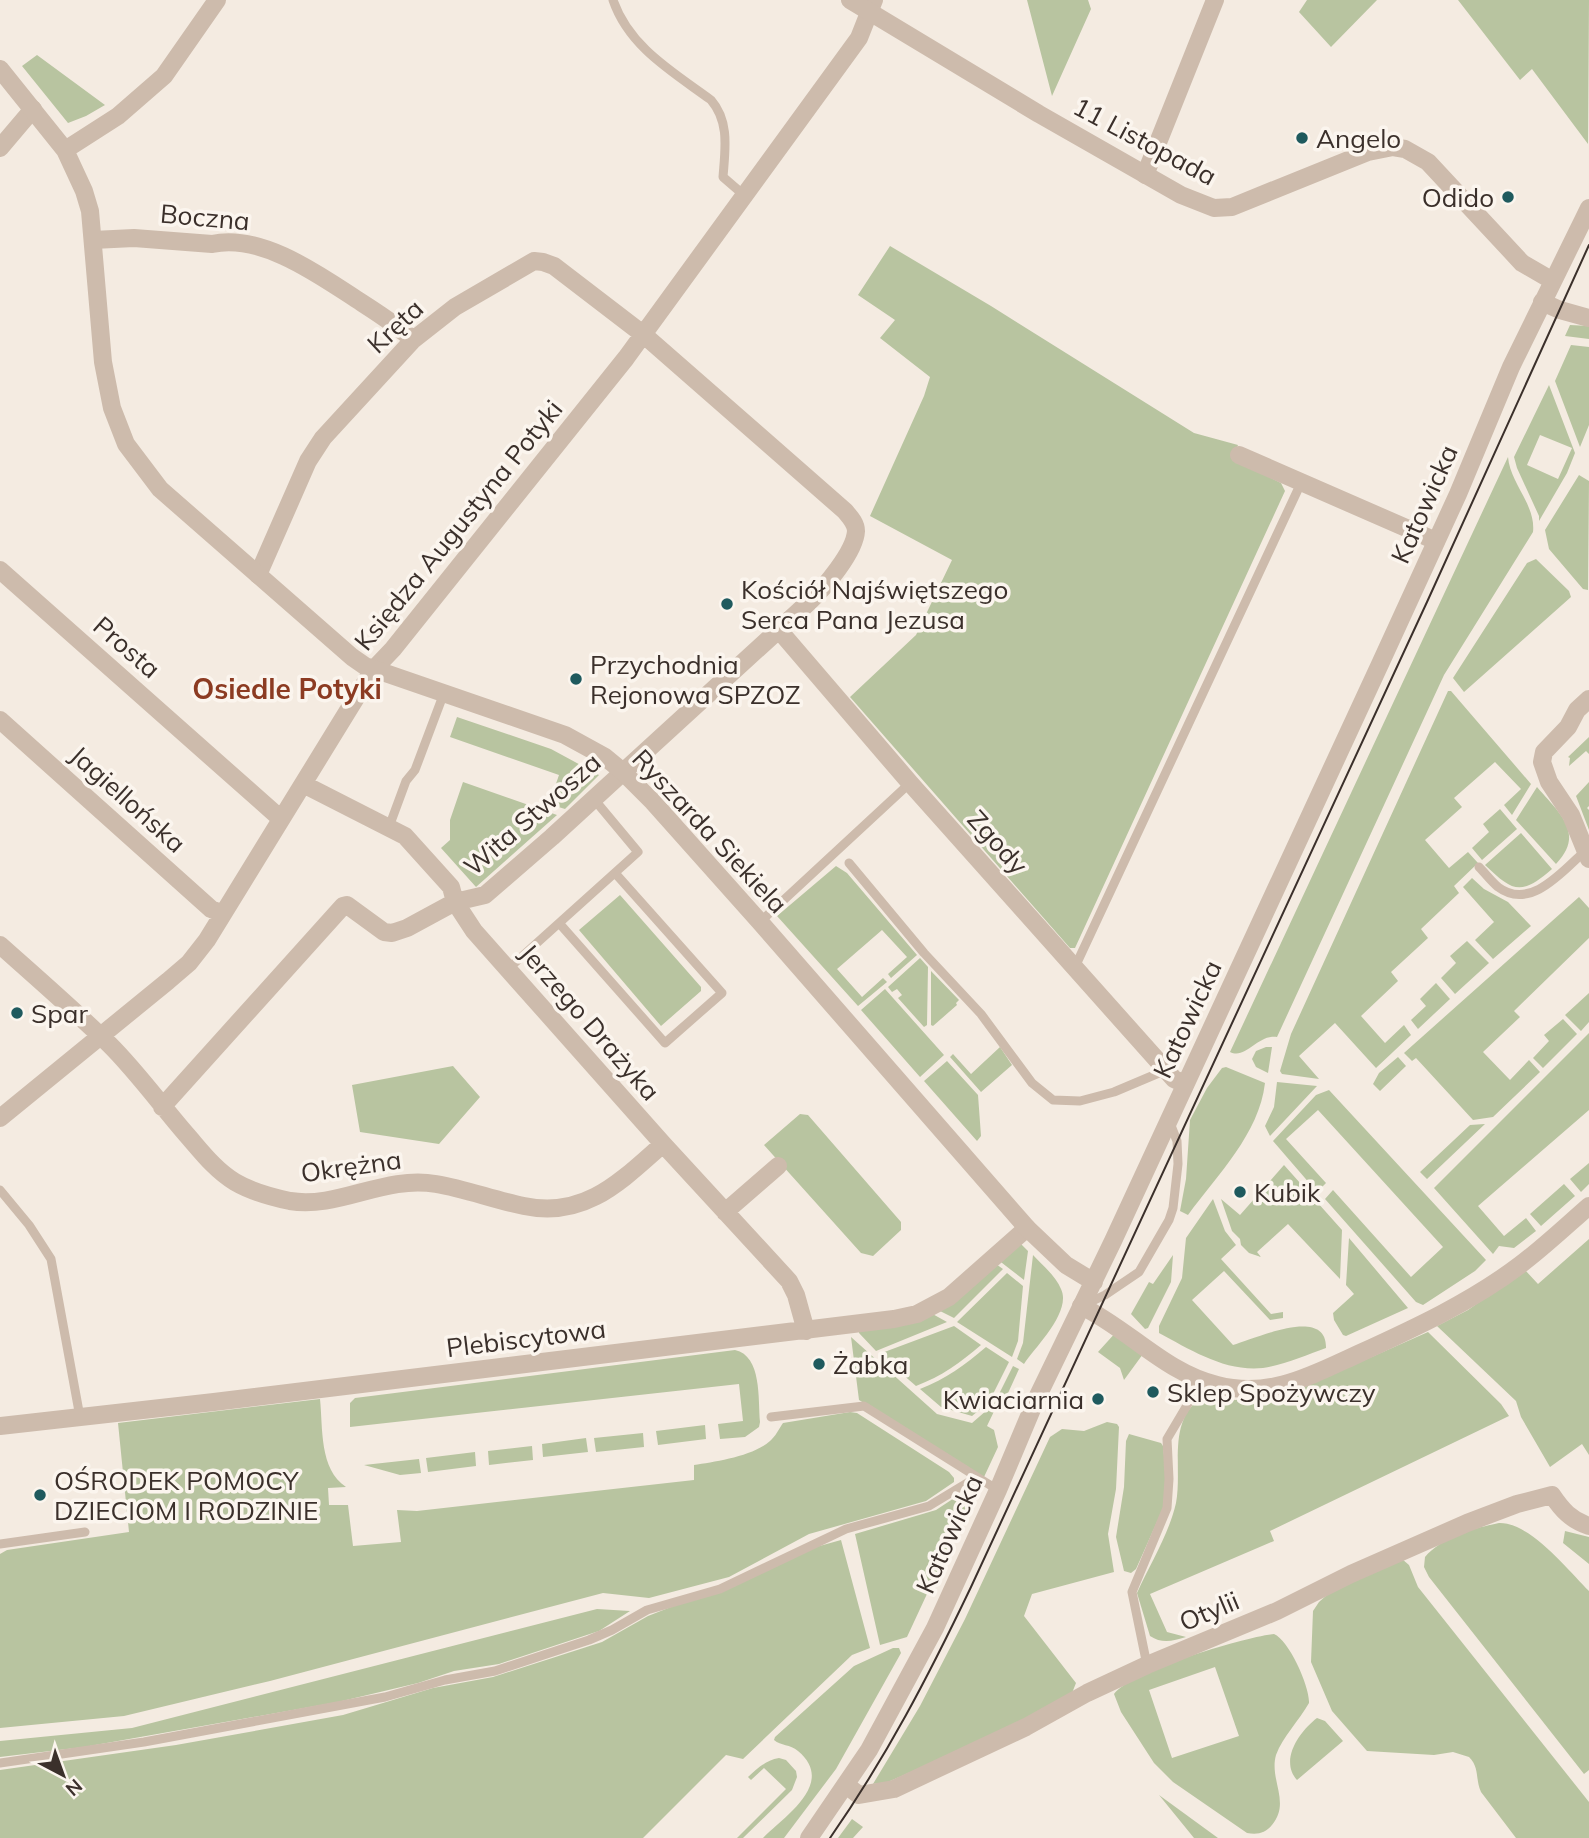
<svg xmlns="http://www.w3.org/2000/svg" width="1589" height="1838" viewBox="0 0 1589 1838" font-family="Mulish,sans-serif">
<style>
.green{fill:#b8c4a0;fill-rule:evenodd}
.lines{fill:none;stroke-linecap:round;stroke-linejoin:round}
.service{stroke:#cdbbac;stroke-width:9}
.minor{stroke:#cdbbac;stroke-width:18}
.tertiary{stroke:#cdbbac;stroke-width:18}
.tram{stroke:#3b302b;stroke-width:2}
.poi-dot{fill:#1f5a5e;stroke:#fbf5ee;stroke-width:2.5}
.labels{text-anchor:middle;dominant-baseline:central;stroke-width:7;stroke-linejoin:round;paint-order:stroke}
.poi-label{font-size:26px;fill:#3b302b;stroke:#fbf5ee;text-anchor:start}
.street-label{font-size:26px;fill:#3b302b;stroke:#fbf5ee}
.neighbourhood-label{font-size:28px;font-weight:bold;fill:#8c3b22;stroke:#fbf5ee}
</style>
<rect width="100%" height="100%" fill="#f4ebe1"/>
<path class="green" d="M1027 0H1088L1091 9 1052 96Z
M1307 0H1377L1331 47 1299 12Z
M1458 0H1589L1588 144 1532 69 1520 80Z
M37 55 105 105 86 116 68 123 22 66Z
M890 246 991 306 1194 433 1238 445 1232 459 1281 483 1285 491 1075 948H1070L850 697 916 635 952 560 870 516 924 396 930 377 880 338 895 320 858 295Z
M1570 325 1589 326V339L1565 336Z
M1571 345 1589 347V425L1580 447 1555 381Z
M1549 385 1575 453 1567 473 1539 521V516L1517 468 1514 457ZM1540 435 1572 448 1558 479 1527 465Z
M1508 457C1510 483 1536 505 1533 532L1444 675 1277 1037C1258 1034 1246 1060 1230 1052Z
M1579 475 1589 481 1588 590 1583 589 1549 549 1545 530Z
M1536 559 1569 591 1571 597 1464 692 1453 678 1527 563Z
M1448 691H1451L1531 784 1512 815 1504 805 1521 789 1495 762 1454 798 1462 807 1425 840 1449 868 1468 852 1478 863 1454 886 1459 893 1421 929 1428 938 1391 972 1398 981 1361 1016 1385 1043 1404 1025 1411 1035 1376 1068 1335 1023 1299 1056 1319 1079 1282 1074 1280 1071 1291 1034Z
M457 717 551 749 599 775 565 809 549 804 559 775 450 737Z
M1589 737V754L1586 751 1569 766 1570 758 1568 757Z
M463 782 557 815 476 887 441 848 450 840V820Z
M1589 782V806L1587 808 1589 810V830L1576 796Z
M1537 787C1558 812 1586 833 1556 864L1516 820Z
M1500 809 1517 829 1482 860 1472 848 1489 832 1483 824Z
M1521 833 1552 869C1521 896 1513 892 1485 865Z
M836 866 847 873 917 955 891 978 888 974 907 957 882 930 837 969 862 997 883 978 887 982 858 1006 777 916Z
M1472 878 1484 889 1508 902 1531 926 1493 959 1475 940 1494 922 1463 887Z
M620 895 701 987V991L661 1026 579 930Z
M1579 897 1589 908V938L1514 1011 1520 1017 1483 1052 1510 1080 1529 1060 1540 1072 1493 1117 1473 1120 1416 1058 1412 1061 1404 1053Z
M1467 941 1489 963 1455 994 1441 978 1456 963 1450 956Z
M920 958 928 967 927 1025 924 1027 898 998 902 995 897 989 892 992 888 987Z
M931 971 959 1000 956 1003 957 1005 933 1026 931 1025Z
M1436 983 1450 999 1418 1029 1411 1020 1426 1006 1420 999Z
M885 989 944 1055 920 1077 861 1010Z
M1589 993V1022L1581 1031 1565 1015Z
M1563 1019 1577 1034 1543 1068 1533 1058 1549 1041 1544 1035Z
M1589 1033V1110L1478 1206 1504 1236 1526 1218 1536 1231 1514 1248 1499 1246 1493 1254 1434 1188Z
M1000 1047 1012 1065 981 1092 950 1057 953 1054 971 1074Z
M1266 1047H1272L1268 1073 1256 1067 1252 1059 1256 1051Z
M1398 1057 1406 1066 1380 1091 1373 1084 1379 1073Z
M947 1061 978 1095 981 1136 977 1141 924 1081Z
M453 1066 480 1097 439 1144 360 1132 352 1085Z
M1226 1067 1265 1083C1259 1134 1218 1174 1188 1215L1180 1211 1186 1179 1190 1120 1207 1088 1222 1068Z
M1277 1082 1317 1086 1270 1136 1265 1126 1274 1107Z
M1329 1090 1486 1260 1475 1271 1423 1305 1416 1302 1325 1199 1333 1190 1411 1277 1443 1247 1318 1110 1286 1139 1326 1183 1317 1192 1273 1141 1316 1095Z
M800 1114 808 1115 901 1222V1230L873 1256 861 1253 764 1145Z
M1485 1124 1427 1179 1420 1172 1470 1125Z
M1589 1163V1184L1581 1192 1570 1179Z
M1284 1165 1342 1230 1340 1279 1288 1224 1257 1252 1261 1257 1249 1253 1241 1245 1240 1239 1232 1231 1221 1199 1240 1215Z
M1564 1184 1575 1196 1541 1226 1530 1214Z
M1213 1199 1225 1231 1236 1245 1221 1259 1271 1314 1283 1312V1318L1270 1320 1224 1271 1192 1300 1233 1345C1255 1339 1327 1305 1326 1348 1306 1355 1284 1365 1263 1368 1225 1372 1191 1350 1159 1333V1326L1182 1278 1186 1238Z
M1349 1238 1408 1308 1346 1336 1343 1335 1334 1320 1333 1313 1354 1294 1346 1285Z
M1589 1239V1455L1582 1444 1550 1467 1521 1417 1516 1401 1437 1326 1468 1310 1525 1270 1538 1284Z
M1017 1240 1028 1251 1024 1280 997 1259Z
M1033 1255C1042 1265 1056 1276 1061 1289 1072 1312 1035 1347 1024 1364L1017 1359 1023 1343Z
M1173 1255 1171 1282 1148 1328 1145 1329 1131 1314 1149 1282 1153 1284Z
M993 1262 1003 1269 954 1318 936 1309Z
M1007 1273 1023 1286 1018 1341 1012 1357 957 1322Z
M929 1312 947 1322 876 1351 859 1333V1328Z
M954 1326 981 1345C960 1363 942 1376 916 1386L879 1354Z
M1117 1331 1143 1354 1124 1380 1120 1368 1098 1352Z
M1428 1332 1501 1404 1509 1416 1270 1531 1274 1541 1150 1594 1167 1632 1186 1637C1173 1641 1162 1644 1150 1636L1137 1593C1150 1564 1169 1534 1176 1503 1183 1466 1165 1417 1207 1394L1235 1400 1279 1398Z
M851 1337 937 1414 972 1423 994 1404 1013 1366 1019 1369 1003 1404 998 1403 987 1426 994 1430 998 1447 984 1477 859 1400Z
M986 1347 1009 1362 989 1402 972 1416 941 1407 920 1389C946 1379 965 1365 986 1347Z
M735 1350C762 1356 758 1399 760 1422L759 1427 745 1437 720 1439 718 1424 743 1421 739 1384 350 1427V1403L355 1398Z
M320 1399C323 1428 319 1469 346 1487L328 1488 329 1505H348L353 1546 401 1542 397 1510 417 1511 694 1480V1465C715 1462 754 1456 770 1441 775 1437 779 1429 783 1423L850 1412 857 1413 949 1472 954 1478V1482L926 1501 809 1534 729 1577 649 1598 603 1593 270 1681 124 1716 0 1728V1554L7 1550 129 1532 118 1423Z
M1107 1422 1117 1424 1119 1427 1116 1489 1108 1534 1114 1572 1032 1594 1024 1616 1076 1683 1072 1693 1006 1730 888 1782 873 1784 920 1706 965 1619 1050 1437 1062 1429 1084 1431Z
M705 1425 706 1439 658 1445 656 1431Z
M643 1433 644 1447 596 1452 594 1438Z
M1129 1434 1161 1443 1163 1446 1166 1474 1165 1504 1136 1569 1131 1573 1124 1571 1116 1537 1124 1487 1126 1441Z
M586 1438 588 1452 543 1457 542 1444Z
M532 1446 533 1460 489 1465 488 1451Z
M475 1452 476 1466 428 1472 426 1458Z
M419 1459 421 1473 400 1475 364 1465Z
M971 1487 972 1497 907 1637 880 1645 855 1534 936 1510Z
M1499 1523C1530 1522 1568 1570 1589 1591V1770L1584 1774 1429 1577 1424 1567 1425 1557C1442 1537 1474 1528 1499 1523Z
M1565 1531 1589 1537V1564L1563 1543Z
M841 1540 870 1648 852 1655 743 1759 726 1755 643 1838H0V1770L176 1745 343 1715 433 1688 493 1677 602 1642 648 1616 676 1605 722 1592 816 1547Z
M1402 1559 1409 1565 1418 1587 1589 1802V1838H1516L1481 1792C1475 1779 1480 1768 1469 1757L1453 1752 1434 1755 1367 1751 1332 1711 1311 1662 1313 1611 1319 1602 1328 1594Z
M597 1609 630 1611 599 1631 499 1664 454 1671 418 1683 338 1702 84 1747 0 1757V1741L132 1728Z
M1274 1634C1289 1640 1310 1687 1309 1703 1299 1721 1283 1736 1276 1755 1269 1780 1291 1802 1272 1825 1265 1833 1258 1835 1247 1833L1173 1782 1154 1763 1121 1712 1114 1694C1131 1671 1244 1637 1274 1634ZM1215 1667 1239 1736 1172 1758 1149 1690Z
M893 1648H899L901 1653 836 1769 784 1838H763C786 1815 836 1783 798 1751 790 1744 781 1746 774 1740L775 1737 854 1666Z
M1317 1718 1325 1721 1343 1741 1297 1780C1279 1760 1300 1731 1317 1718Z
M779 1758 786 1760 796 1771 797 1777 792 1790 743 1838H737L786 1789 764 1768 751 1780 748 1777C758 1768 766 1760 779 1758Z
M1159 1795 1218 1838H1194Z
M852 1819 863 1827 853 1838H838Z"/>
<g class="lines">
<path class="service" d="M613 0C629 47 673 72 711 100 730 122 725 150 723 177L745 196
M389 827 406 781 415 770 444 693
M849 863 924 953 981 1014 1032 1083 1053 1100 1080 1101 1114 1092 1166 1070
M1479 867C1485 873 1491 881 1498 887 1530 911 1562 872 1585 851
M760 922 910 783
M559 923 665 1043 722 993 615 873
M1075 967 1301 483
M508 969 638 852 593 798
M0 1190 29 1225 51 1259 80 1417
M1084 1305 1105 1295 1139 1272 1169 1220 1173 1208 1178 1164 1177 1141 1170 1123
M771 1417 864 1406 977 1477
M0 1544 85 1532
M1147 1665 1132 1592 1167 1508 1169 1479 1167 1439 1202 1380
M0 1763 144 1742 385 1697 445 1680 495 1671 589 1640 612 1630 647 1610 720 1589 846 1529 929 1506 977 1477 998 1490"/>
<path class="minor" d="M0 148 33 109
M1145 175 1215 0
M93 240 134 238 212 244C260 233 318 274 356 299 376 312 396 324 413 340
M1542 302 1560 310 1589 318
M1239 455 1436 541
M0 570 281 819
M778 629 910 783 1166 1070 1174 1079 1185 1084
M1589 699 1577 710 1568 727 1544 752 1542 762 1549 782 1571 815 1589 859
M0 720 211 909 223 914
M303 784 405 836 451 887 455 902 474 931 663 1144 789 1281 796 1295 806 1331
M0 945C37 978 75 1011 110 1045 137 1072 161 1105 186 1134 201 1151 215 1170 235 1182 252 1192 271 1197 290 1201 339 1209 384 1175 436 1184 466 1189 494 1200 524 1206 585 1219 621 1181 663 1144
M162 1107 343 906 347 905 384 932 392 933 407 928 455 902 485 895 552 837 809 602C824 588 855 552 856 531 856 523 850 517 845 511L644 335 554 266 543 262 534 261 455 307 413 340 323 438 308 461 258 575
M0 1118 168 981 189 963 207 940 373 670 393 649 626 358 859 38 874 0
M725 1212 778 1166
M1081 1306C1129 1329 1164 1372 1217 1385 1270 1399 1312 1375 1358 1354 1415 1328 1471 1302 1520 1265 1544 1247 1566 1226 1589 1206
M0 1426 214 1402 894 1319 917 1314 949 1297 1027 1228
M846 1785 859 1795 894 1789 1026 1727 1087 1693 1147 1665 1277 1611 1351 1574 1467 1523 1517 1504 1552 1495C1562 1510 1571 1520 1589 1526"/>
<path class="tertiary" d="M850 0 1039 114 1181 195 1214 208 1232 207 1368 152 1393 147 1405 149 1428 162 1522 263 1553 281
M0 69 65 150 84 191 90 211 103 362 112 408 126 444 160 489 352 657 365 666 565 735 605 757 622 771 653 802 760 922 1027 1228 1066 1265 1094 1282
M65 150 118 116 164 76 217 0
M809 1838 869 1750 935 1628 998 1490 1035 1402 1113 1241 1381 662 1458 494 1511 367 1589 208"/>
<path class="tram" d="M830 1838C887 1756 928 1677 971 1587L1427 602 1589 245"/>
</g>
<g class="poi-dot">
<circle cx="1302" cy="138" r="7"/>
<circle cx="1508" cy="197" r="7"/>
<circle cx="727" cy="604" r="7"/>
<circle cx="576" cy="679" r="7"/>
<circle cx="17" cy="1013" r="7"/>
<circle cx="1240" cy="1192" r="7"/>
<circle cx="819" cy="1364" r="7"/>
<circle cx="1153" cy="1392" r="7"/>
<circle cx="1098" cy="1399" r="7"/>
<circle cx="40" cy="1495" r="7"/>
</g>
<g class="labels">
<g class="poi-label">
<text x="1316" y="138">Angelo</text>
<text x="1494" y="197" text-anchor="end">Odido</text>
<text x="741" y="589">Kościół Najświętszego<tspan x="741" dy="30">Serca Pana Jezusa</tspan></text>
<text x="590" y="664">Przychodnia<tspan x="590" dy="30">Rejonowa SPZOZ</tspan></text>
<text x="31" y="1013">Spar</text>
<text x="1254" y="1192">Kubik</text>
<text x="833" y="1364">Żabka</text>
<text x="1167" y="1392">Sklep Spożywczy</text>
<text x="1084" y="1399" text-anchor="end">Kwiaciarnia</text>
<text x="54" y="1480">OŚRODEK POMOCY<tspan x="54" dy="30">DZIECIOM I RODZINIE</tspan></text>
</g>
<g class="street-label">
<text transform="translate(1145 141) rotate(28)">11 Listopada</text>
<text transform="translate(205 217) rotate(5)">Boczna</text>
<text transform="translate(395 326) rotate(-43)">Kręta</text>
<text transform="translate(1424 504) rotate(-66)">Katowicka</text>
<text transform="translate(458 525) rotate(-51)">Księdza Augustyna Potyki</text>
<text transform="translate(127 647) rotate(41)">Prosta</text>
<text transform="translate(128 799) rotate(42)">Jagiellońska</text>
<text transform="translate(532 814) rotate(-41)">Wita Stwosza</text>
<text transform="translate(710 831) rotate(47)">Ryszarda Siekiela</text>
<text transform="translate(998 842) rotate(48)">Zgody</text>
<text transform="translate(1187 1019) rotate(-65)">Katowicka</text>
<text transform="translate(590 1022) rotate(49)">Jerzego Drażyka</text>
<text transform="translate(351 1166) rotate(-8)">Okrężna</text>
<text transform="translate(526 1338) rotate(-7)">Plebiscytowa</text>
<text transform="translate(949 1534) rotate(-66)">Katowicka</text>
<text transform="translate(1209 1611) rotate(-23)">Otylii</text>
</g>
<g class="neighbourhood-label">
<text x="287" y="688">Osiedle Potyki</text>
</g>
</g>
<g transform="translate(63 1775) rotate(139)" stroke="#fbf5ee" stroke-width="5" paint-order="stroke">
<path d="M0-5L12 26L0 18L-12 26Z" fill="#3b302b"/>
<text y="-10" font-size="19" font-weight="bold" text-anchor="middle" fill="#3b302b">N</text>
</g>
</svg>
